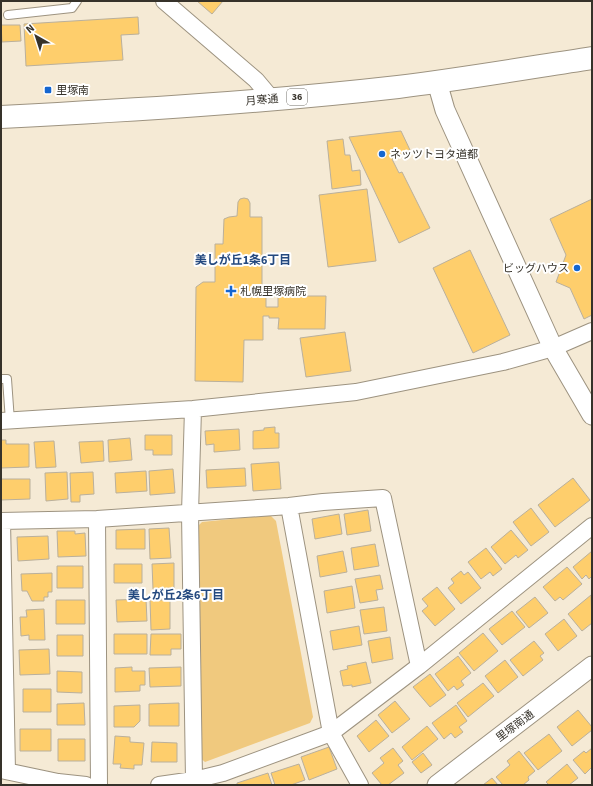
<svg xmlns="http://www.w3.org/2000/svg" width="593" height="786" viewBox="0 0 593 786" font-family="'Source Sans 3','Noto Sans JP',sans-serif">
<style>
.green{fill:#f0c97e}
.building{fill:#fece6c;stroke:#bab09c}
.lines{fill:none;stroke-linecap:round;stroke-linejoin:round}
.service-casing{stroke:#9d9380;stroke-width:10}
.minor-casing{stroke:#9d9380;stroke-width:18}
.tertiary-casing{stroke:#9d9380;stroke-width:21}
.trunk-casing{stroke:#9d9380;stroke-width:24}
.service{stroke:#fff;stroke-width:8}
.minor{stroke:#fff;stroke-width:16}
.tertiary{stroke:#fff;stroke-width:19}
.trunk{stroke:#fff;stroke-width:22}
.poi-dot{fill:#1566d0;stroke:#fff;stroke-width:1.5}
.labels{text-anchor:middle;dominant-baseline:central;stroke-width:4;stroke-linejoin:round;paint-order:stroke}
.shield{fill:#fff;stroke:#72706a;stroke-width:1}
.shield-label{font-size:10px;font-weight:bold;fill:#36322a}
.poi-label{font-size:11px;fill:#36322a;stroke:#fff;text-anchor:start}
.street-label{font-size:11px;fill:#36322a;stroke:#fff}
.neighbourhood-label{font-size:12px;font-weight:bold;fill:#24497f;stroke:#fff}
</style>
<rect width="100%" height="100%" fill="#f5ead5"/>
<path class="green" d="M270 515 276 521 313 717 310 723 205 762 199 757 195 529 202 522Z"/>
<path class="building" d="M197 1H223L212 14Z
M138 17 139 34 121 35 123 60 26 66 24 24Z
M1 25H20L21 41 2 42Z
M401 131 410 150 392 159 399 173 402 172 430 228 399 243 349 137Z
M343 139 345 155H350L352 171 360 170 361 185 332 189 327 141Z
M367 189 376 261 328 267 319 195Z
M244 198 248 199 250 203V217H262V287H266V307H278V296H326L325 329H278L279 318H269V316H263V340H244L243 382 195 381 196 287 203 282H215V244H223L224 219 229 217 237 216 238 202 240 199Z
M592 199V315L584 319 570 288 556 282 566 255 550 219Z
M470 250 510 335 473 353 433 268Z
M345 332 351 371 306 377 300 338Z
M275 427V433H279V448L253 449V431L264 430V428Z
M239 429 240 450 214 452V444L206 445 205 431Z
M145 435H172V455H153V450H145Z
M130 438 132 460 109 462 108 440Z
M1 440H6V444H29V467L1 468Z
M54 441 56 467 36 468 34 442Z
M103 441 104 461 81 463 79 442Z
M279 462 281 489 253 491 251 464Z
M245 468 246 486 207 488 206 470Z
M173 469 175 493 150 495 149 471Z
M146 471 147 491 116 493 115 473Z
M67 472 68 499 46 501 45 473Z
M93 472 94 494 80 495V502H71L70 473Z
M573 478 590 500 555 527 538 505Z
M1 479H30V499L1 500Z
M531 508 549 532 531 546 513 522Z
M368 510 371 531 347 535 344 514Z
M339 514 342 534 315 539 312 519Z
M169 528 171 558 150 559 149 529Z
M145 529V549H116V530Z
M511 530 528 550 518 558 516 555 505 564 491 547Z
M57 531H75V534L85 533 86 556 58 557Z
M48 536 49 559 18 561 17 537Z
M375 544 379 566 354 570 351 548Z
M486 548 502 569 493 576 490 572 481 579 468 562Z
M343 551 347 572 320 577 317 556Z
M592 551V576L589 579 586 575 582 579 573 567Z
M174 563V588L153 589 152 564Z
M114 564H142V583H114Z
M57 566H83V588H57Z
M567 567 582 584 563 600 560 597 555 601 543 587Z
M461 571 464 575 468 572 481 588 461 604 448 588 454 583 451 579Z
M52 573V592H48V597H44V601H32L27 591H22L21 574Z
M380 575 383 589 376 590 378 600 360 603 355 579Z
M352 586 355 608 327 613 324 591Z
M437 587 455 609 435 626 422 611 428 606 422 599Z
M591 595 592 623 582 631 568 614Z
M535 597 548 613 529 628 516 612Z
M146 599 147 621 117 622 116 600Z
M56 600H85V624H56Z
M150 600H170V629L151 630Z
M384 607 387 631 364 634 360 610Z
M44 609 45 640H29V635L21 636 20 617H27L26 610Z
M512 611 525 627 502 645 489 629Z
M564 619 577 636 558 651 545 634Z
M359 626 362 645 333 650 330 631Z
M483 633 498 651 474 671 459 653Z
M114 634H147V654H114Z
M151 634H181V649H171V655H150Z
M57 635H83V656H57Z
M390 637 393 659 372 663 368 641Z
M534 641 544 653 540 656 543 660 523 676 510 660Z
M49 649 50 674 20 675 19 650Z
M458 656 471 673 461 681 464 685 457 690 454 686 448 691 435 674Z
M505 660 518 677 498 693 485 676Z
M366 662 371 683 352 687V685L343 686 340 671 348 669 347 666Z
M132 667V671H145V685H140V691L115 692V668Z
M181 667V686L150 687 149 668Z
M57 671 82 672V693L57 692Z
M430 674 446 695 430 707 413 687Z
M483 683 494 696 468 717 457 703Z
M23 689H51V712H23Z
M395 701 410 719 392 733 378 715Z
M84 703 85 725H57V704Z
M179 703V726H149V704Z
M140 705V721L134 727H114V706Z
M456 705 467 721 459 727 463 732 455 738 451 733 444 739 432 723Z
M578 710 592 727V730L572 746 557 727Z
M376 720 389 736 369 752 357 736Z
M427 726 438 739 412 760 402 747Z
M20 729H51V751H20Z
M549 734 562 751 538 770 524 753Z
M115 736 130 737V742L144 743 142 765H134V769L120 768 121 764H113Z
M58 739H85V761H58Z
M152 742 177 743V762H151Z
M329 747 337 769 309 780 301 757Z
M393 748 403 761 398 765 404 773 388 785H382L372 773 384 763 380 758Z
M592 748V767L585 774 573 760 584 751 586 753Z
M519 751 535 771 528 777 529 780 523 785H503L496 777 510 765 507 761Z
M423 753 432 765 421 773 412 762Z
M299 764 305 780 291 785H275L271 773Z
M567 764 578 778 569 785H549L546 782Z
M268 773 272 785H237V783Z
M492 778 498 785H483Z"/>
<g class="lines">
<g class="service-casing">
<path id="service" d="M8 15 72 8 77 1
M1 379H7L10 421"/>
</g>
<g class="minor-casing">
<path id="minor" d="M164 1 256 80 272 99
M193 409 190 513 194 780
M1 421 193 409 356 392 503 362 553 348 592 331
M289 506 331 733 360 785
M97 519 99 785
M1 521 97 519 289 506 323 502 383 498 419 666
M2 521 7 771
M1 770 58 782 86 785
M159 785 194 780 223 773 331 733 419 666 592 526"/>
</g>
<g class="tertiary-casing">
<path id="tertiary" d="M437 82 445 110 553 348 592 415
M437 785 592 666"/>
</g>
<g class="trunk-casing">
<path id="trunk" d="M1 117C134 110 266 102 398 87 463 79 527 68 592 58"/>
</g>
<use href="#service" class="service"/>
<use href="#minor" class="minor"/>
<use href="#tertiary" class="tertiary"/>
<use href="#trunk" class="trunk"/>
</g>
<g class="poi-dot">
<rect x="44" y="86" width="8" height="8" rx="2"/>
<circle cx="382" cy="154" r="4"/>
<circle cx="577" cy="268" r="4"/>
<path d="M229 285h4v4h4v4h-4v4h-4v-4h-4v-4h4z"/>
</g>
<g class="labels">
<rect class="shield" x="287" y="89" width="20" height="16" rx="3"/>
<g class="shield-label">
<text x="297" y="97">36</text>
</g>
<g class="poi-label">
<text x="56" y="90">里塚南</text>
<text x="390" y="154">ネッツトヨタ道都</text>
<text x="569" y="268" text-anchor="end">ビッグハウス</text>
<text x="240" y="291">札幌里塚病院</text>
</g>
<g class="street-label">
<text transform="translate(262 100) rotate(-5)">月寒通</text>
<text transform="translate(515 726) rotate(-37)">里塚南通</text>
</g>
<g class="neighbourhood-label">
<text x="243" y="260">美しが丘1条6丁目</text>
<text x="176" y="595">美しが丘2条6丁目</text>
</g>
</g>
<rect width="593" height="786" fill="none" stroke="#36322a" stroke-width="4"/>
<g transform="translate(36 36) rotate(321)" stroke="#ffffff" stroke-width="3" paint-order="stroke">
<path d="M0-3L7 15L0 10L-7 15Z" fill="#36322a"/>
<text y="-6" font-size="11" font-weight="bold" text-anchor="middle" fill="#36322a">N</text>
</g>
</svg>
